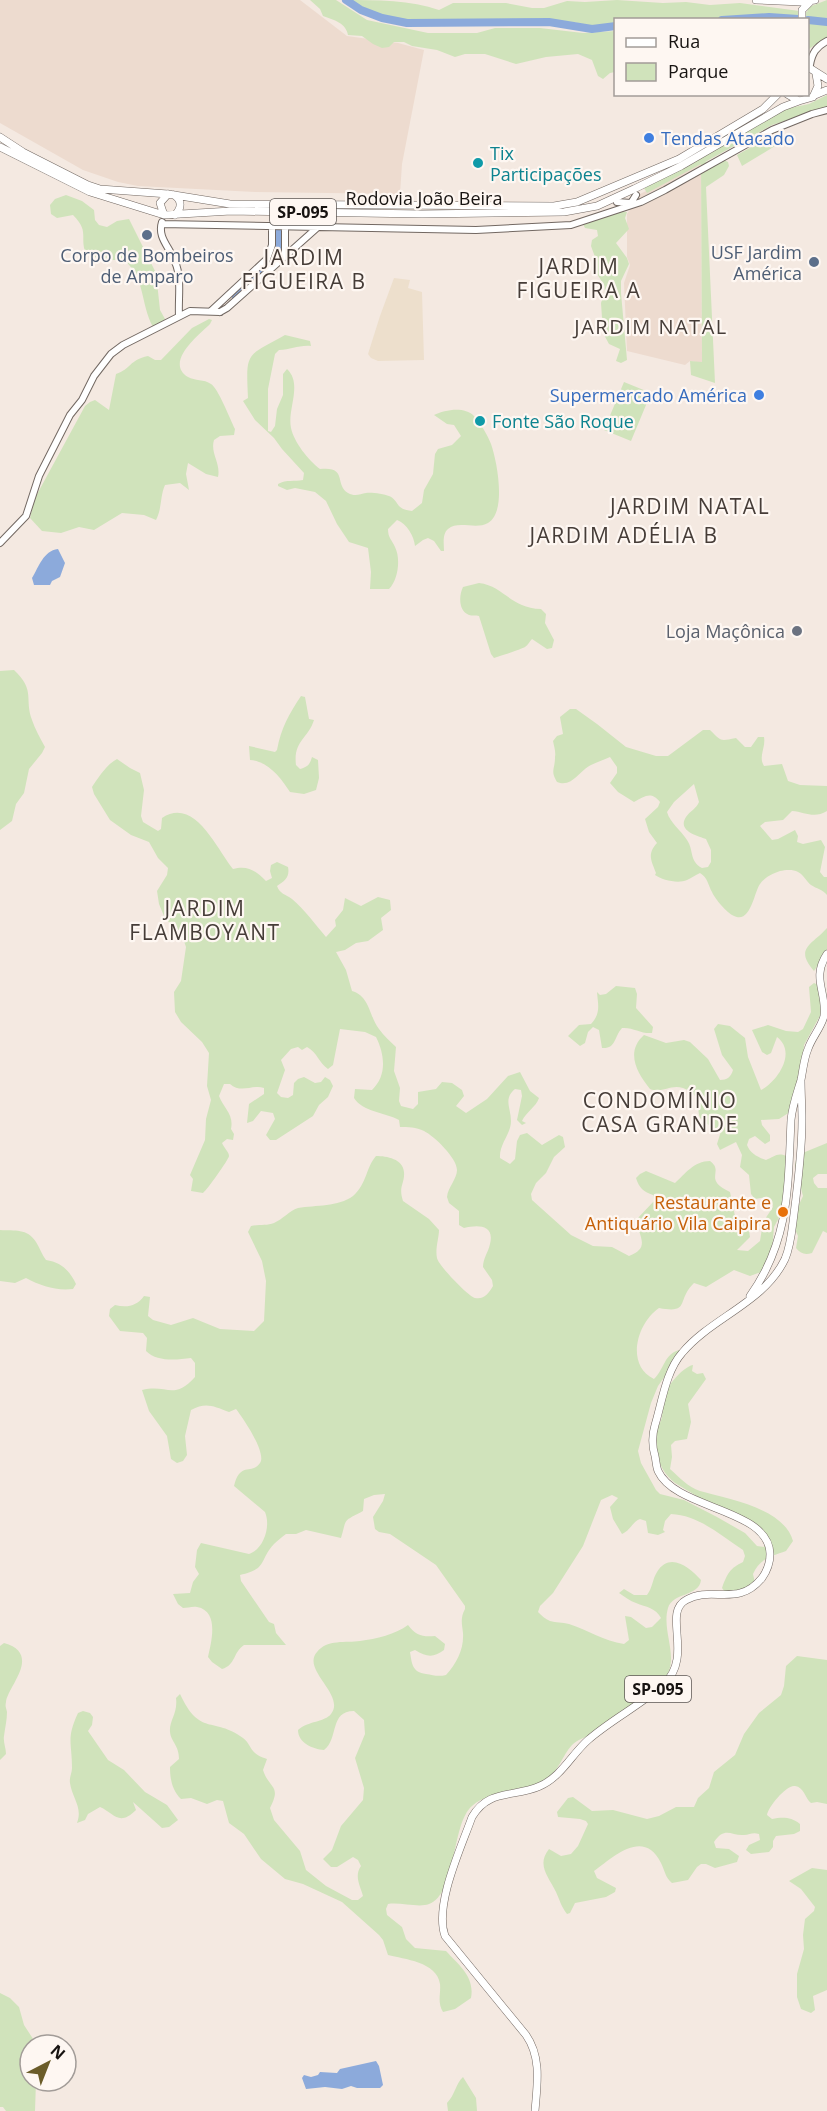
<svg xmlns="http://www.w3.org/2000/svg" width="827" height="2111" viewBox="0 0 827 2111" font-family="'Open Sans',sans-serif">
<style>
.built{fill:#eddbcf}
.education{fill:#eddfcc}
.green{fill:#d0e3bb;fill-rule:evenodd}
.water{fill:#8caadb}
.lines{fill:none;stroke-linecap:round;stroke-linejoin:round}
.river{stroke:#8caadb;stroke-width:8}
.secondary-casing{stroke:#726862;stroke-width:8}
.primary-casing{stroke:#726862;stroke-width:8}
.secondary{stroke:#fff;stroke-width:6}
.primary{stroke:#fff;stroke-width:7}
.shop-dot{fill:#3f7fe0;stroke:#fef7f2;stroke-width:2}
.culture-dot{fill:#0f9aa8;stroke:#fef7f2;stroke-width:2}
.service-dot{fill:#5c6f8a;stroke:#fef7f2;stroke-width:2}
.worship-dot{fill:#6b7280;stroke:#fef7f2;stroke-width:2}
.food-dot{fill:#e8710a;stroke:#fef7f2;stroke-width:2}
.labels{text-anchor:middle;dominant-baseline:central;stroke-width:4.5;stroke-linejoin:round;paint-order:stroke}
.shield{fill:#fef7f2;stroke:#5c5754;stroke-width:1.5}
.shield-label{font-size:16px;font-weight:bold;fill:#171311}
.shop-label{font-size:18px;fill:#366cbe;stroke:#fef7f2;text-anchor:start}
.culture-label{font-size:18px;fill:#0d838f;stroke:#fef7f2;text-anchor:start}
.street-label{font-size:18px;fill:#171311;stroke:#fef7f2}
.service-label{font-size:18px;fill:#4e5e75;stroke:#fef7f2;text-anchor:end}
.worship-label{font-size:18px;fill:#5b616d;stroke:#fef7f2;text-anchor:end}
.food-label{font-size:18px;fill:#c56008;stroke:#fef7f2;text-anchor:end}
.neighbourhood-label{font-size:20px;letter-spacing:1.5px;fill:#463d38;stroke:#fef7f2}
.quarter-label{font-size:21px;letter-spacing:1.5px;fill:#463d38;stroke:#fef7f2}
</style>
<rect width="100%" height="100%" fill="#f4e9e1"/>
<path class="built" d="M0 0H300L347 36 398 43 424 50 402 164 400 194 255 192 138 186 118 182 83 170 0 123Z
M701 163 702 363 690 361 685 365 627 351 624 283 630 265 627 257V214L640 194Z"/>
<path class="education" d="M394 278 410 280 408 288 422 292 424 360 378 361 371 358 368 354 380 316Z"/>
<path class="green" d="M310 0H336L367 20 428 33H477L495 28H540L583 33 615 31V72L610 73 603 79 598 76 592 60 578 54 546 57 516 64 485 54H465L455 57 437 50 412 46 404 42H394L389 47 382 48 373 44 362 36 348 35C346 23 334 20 323 16L320 9Z
M345 0C377 0 411 0 439 10L453 3H506L532 8H544L567 1 585 2 617 0 663 3 686 2 710 5 740 3 807 12 809 7 827 0V41L819 42 809 49 808 20C789 19 769 10 752 20H684C677 16 628 20 616 20L615 23 596 27 573 22 488 19 414 23 390 20 365 12 353 7Z
M827 95V107L772 125 705 162 724 160 728 162 729 166 724 175 706 187 715 383 691 375 690 361 702 362 701 164 647 193 644 188 785 109 809 104Z
M771 136 775 146 742 166 737 155Z
M66 195 82 201 94 210 95 220 99 225 107 227 117 221 129 219 156 273 160 310 165 319 163 323 153 327C140 303 146 279 124 260H104L86 254C79 236 90 232 73 215L57 218 51 214 50 205 55 199Z
M617 211 627 212 625 218 629 229 616 243 627 258 629 264 621 281V293L627 360 621 363 616 361 620 349 609 344 603 333 601 303 605 291 604 285 594 269 595 257 591 246 592 240 598 236 597 230 585 228 582 222Z
M209 319 212 320 210 324C199 335 164 362 188 377 195 381 204 379 211 384 218 388 230 419 235 429L234 435 220 436 214 440C210 453 221 463 218 477L206 474 188 463 186 474 189 490 180 483 165 485C160 496 162 509 156 520L144 515 122 513 94 530 79 527 61 533 42 531 30 518 35 498 85 406 90 402 95 400 109 410 116 374C131 369 129 360 148 356L155 360H161L192 328Z
M285 335 310 341 311 346C298 345 291 350 279 350L275 354 268 389V431L271 432 275 426 277 409 283 395V374L287 369C303 384 287 409 291 428 294 442 308 460 320 469 348 466 334 484 348 493 355 497 360 494 366 493 371 492 384 494 389 496 394 498 396 502 399 506 403 510 407 510 412 511L422 503 424 490 433 474 435 454 438 449 452 445 461 436 454 425 447 424 434 415C445 410 464 406 474 416 480 422 488 436 491 444 497 461 507 512 488 523 476 530 458 520 448 529 442 534 444 545 444 551H441L434 541 428 538 423 540 415 546C414 536 407 524 397 520L388 529C388 538 392 540 395 547 401 559 398 580 389 589H370L371 572 368 548 349 542 337 524 326 501 315 492 295 488 287 490 278 486V484C287 479 294 482 303 480L304 473 282 449 274 438 255 420 243 401 248 398C246 352 245 357 285 335Z
M624 382 651 393 631 441 604 430Z
M479 583C504 586 510 608 541 609L546 614 545 623 554 640 552 648 547 649 532 639C530 641 528 645 525 647 522 649 497 657 494 658L491 654 479 616C476 615 472 616 469 615 458 611 459 595 463 587Z
M14 670C36 691 24 698 32 720 35 729 40 738 45 747L42 753 29 769 24 793 16 804 12 821 0 830V671Z
M301 696 305 697 309 719 314 720C308 739 293 741 296 765L300 769C308 767 310 764 312 757L318 760 319 778 316 790 304 794 290 792C281 778 268 761 250 760L249 746 275 752 277 750C281 728 289 714 301 696Z
M570 709H576L597 724 626 747 656 756H668L703 730H710C722 742 720 741 736 738L745 747H751L758 737H764C766 748 758 756 764 766L782 764 788 781 800 785 827 786V811C814 819 805 812 792 811L783 820 765 822 760 826 772 840 778 839 795 830 798 836 797 842 803 844 821 840 825 847 820 872 824 877H827V895C822 889 817 889 811 885 806 881 804 875 798 872 793 869 785 870 780 871 772 874 765 877 760 884 754 892 751 924 734 916 727 913 715 899 712 892 708 885 708 878 700 873 695 875 692 878 687 880 678 884 662 880 655 875L656 873C651 860 647 854 657 843L649 832 645 819 658 807 660 802C651 791 645 796 634 802L618 792 610 783 617 773V767L610 757C604 760 597 762 591 765 579 771 572 788 557 782 550 770 555 770 555 757 556 752 554 746 553 741L557 736 563 734 560 717ZM694 784 699 802C696 809 690 811 686 817 677 831 697 836 706 839L711 850V862L708 867 702 868C689 861 694 850 687 840 681 830 670 823 667 812L674 802Z
M117 759 130 768 140 773 144 790 141 816 143 822 158 831 161 829 162 818C195 796 217 850 233 869 248 865 256 871 266 881L272 878 270 871 271 865 277 862 288 867C290 877 285 881 277 886 280 894 285 894 292 899 305 910 315 924 326 937L336 926 335 920 343 910 345 898 361 906 378 897 390 900 391 910 381 918 383 930 368 941 356 943 345 950 336 952 346 970 352 991C370 996 369 1016 379 1029 384 1036 390 1041 396 1047L394 1071 400 1088 399 1101 401 1106 413 1109 418 1104V1092L436 1089 442 1082 452 1083 462 1090 464 1096 456 1106 466 1113 487 1099 508 1076 520 1072 530 1091 539 1098C536 1107 526 1112 522 1121L526 1123 522 1125 517 1120 522 1096 521 1090 515 1089C503 1099 511 1108 511 1121 511 1134 499 1144 500 1158L510 1164 515 1159 517 1141 520 1135 527 1133 542 1145 559 1135 563 1137 565 1147 554 1157 546 1173 536 1183 531 1194 532 1200 571 1235 593 1246 612 1247 629 1256C653 1247 636 1234 637 1219L654 1201 653 1195C644 1192 639 1188 636 1178L640 1174 646 1171 675 1183C685 1174 694 1161 710 1161 725 1172 702 1179 730 1192L736 1221 748 1225 750 1237 737 1250 748 1251 760 1241 763 1222 773 1207 772 1201 767 1197 755 1199 751 1194 749 1175 740 1167 742 1155 736 1142 720 1150 717 1144 722 1128H713C709 1125 704 1122 701 1119 695 1111 704 1095 683 1088 670 1084 662 1094 650 1089 637 1073 625 1052 644 1035L666 1043 684 1040 690 1042 708 1059 720 1080C727 1080 731 1077 733 1070L722 1055 714 1029 718 1024 730 1026 745 1038 748 1057 761 1090C778 1081 797 1052 777 1037L771 1053 767 1055 762 1052 752 1030 768 1025 786 1031 798 1032 803 1029 811 1012 809 987 814 983 820 986 822 1012 804 1045 803 1063 790 1112 779 1119 761 1120 762 1125 770 1135V1141L765 1144 755 1136 749 1139 747 1145C750 1153 757 1157 766 1160 774 1157 777 1152 786 1156L789 1162 783 1210 774 1227 772 1252 761 1272 750 1276 734 1270 706 1287 694 1283C676 1300 691 1314 659 1308 637 1323 625 1365 654 1379 664 1370 664 1354 679 1350L682 1352 658 1386 651 1403 638 1451 641 1463 656 1490 660 1494 684 1500 717 1517 745 1533 757 1546 764 1547 766 1541 763 1536 675 1483C656 1467 657 1453 655 1429 664 1421 662 1413 663 1402 663 1390 682 1367 693 1365L692 1371 697 1374 703 1373 706 1379 688 1404 691 1422 687 1439 675 1441 671 1445 672 1457 670 1469C679 1477 688 1487 700 1491 728 1499 784 1508 793 1541L786 1551C772 1556 760 1558 753 1574L755 1583 745 1591 725 1592 722 1588C727 1574 730 1568 743 1562L745 1556 743 1550C721 1536 699 1515 671 1514L665 1521 663 1530 665 1532 658 1535 648 1533 646 1521 640 1519C632 1522 631 1530 622 1534L613 1519 610 1507 618 1498 612 1495 601 1500 583 1546 553 1593 540 1606 538 1612C542 1616 545 1619 550 1621 556 1623 562 1622 569 1624 588 1630 604 1641 624 1644L629 1640 625 1616 631 1617 646 1628 652 1627 661 1618C656 1608 646 1607 636 1603 630 1601 625 1597 619 1593L624 1589 634 1595H647C653 1587 652 1580 657 1572 670 1551 690 1568 701 1580 699 1597 673 1592 668 1608 662 1629 676 1651 669 1671 660 1693 612 1721 592 1734 586 1737 577 1740 572 1745 561 1757 557 1776 541 1784 520 1795 490 1790 472 1806 451 1824 457 1894 429 1904 419 1908 400 1902 388 1904L386 1909 387 1915 402 1927 406 1939 415 1948 446 1951C459 1965 475 1977 471 1998L455 2009 443 2012C437 2002 441 1994 440 1984 437 1962 404 1959 388 1955L383 1940 379 1935 342 1902 303 1884 285 1879 261 1859 244 1834 229 1823 223 1801 217 1800 207 1804 191 1798 181 1799C172 1790 170 1779 170 1767L179 1759C179 1745 171 1742 170 1732 169 1720 178 1714 176 1698L180 1694C200 1737 213 1716 243 1738 249 1742 250 1749 255 1753 258 1756 264 1758 267 1759L263 1770C269 1789 282 1785 270 1808L274 1820 300 1851 306 1870 326 1886 352 1900H358L363 1896C360 1885 354 1876 361 1866L358 1860 353 1857 337 1867H331L323 1859 332 1850 341 1826 363 1800 364 1788 355 1758 365 1734 364 1720 354 1711C329 1711 339 1739 324 1750 313 1749 298 1743 298 1730 308 1721 325 1722 331 1714 346 1695 301 1670 317 1652 327 1639 346 1643 360 1641 376 1639 396 1634 408 1625 416 1636 423 1637 435 1636L445 1644 444 1650C433 1658 427 1657 415 1650L410 1652C412 1664 412 1672 426 1674 433 1675 438 1677 446 1675 457 1663 464 1649 463 1633 462 1624 460 1618 465 1609V1606L436 1565 390 1534 379 1532 375 1529 373 1517 383 1501 385 1494 374 1495 364 1499 363 1511C342 1522 347 1518 341 1538L306 1530 296 1534H286C282 1537 278 1540 274 1544 259 1560 268 1569 240 1575L241 1581 269 1622 274 1624 276 1633 286 1645H244C233 1652 236 1665 222 1669L212 1662 208 1657C211 1643 220 1611 197 1607 193 1606 187 1608 183 1608L178 1604 173 1594 190 1593 193 1582 199 1574 195 1567 197 1550 201 1543 249 1554C264 1549 271 1526 265 1512L234 1486C240 1461 252 1475 260 1463 267 1453 243 1418 236 1409L229 1412C213 1406 206 1402 191 1410L185 1436 187 1455 183 1461 177 1463 171 1459 167 1436 149 1411 142 1390C168 1384 173 1401 195 1377V1363L191 1358C176 1360 157 1362 146 1351L147 1338 143 1333 120 1331 109 1316 110 1309 115 1305C127 1308 137 1306 144 1296L150 1297 148 1316 153 1320 171 1325 193 1318 220 1329 254 1331 264 1321 266 1281 262 1261 248 1232 251 1226C259 1224 267 1226 274 1223 283 1219 289 1211 298 1208 316 1205 338 1207 353 1196 367 1184 366 1167 376 1156 387 1156 403 1159 404 1172 405 1184 398 1186 403 1201L429 1219 439 1230C439 1238 435 1249 437 1258 438 1265 469 1297 475 1298 484 1300 489 1293 493 1286L492 1280 483 1267C483 1258 488 1253 490 1244 495 1224 477 1225 464 1228L459 1225V1211L449 1203 447 1197C448 1187 457 1179 457 1170 457 1158 434 1136 424 1131 416 1127 408 1127 400 1127L399 1120C384 1112 363 1112 354 1098L355 1089 372 1090C387 1076 385 1055 376 1037L365 1032 340 1029 333 1065 328 1069C319 1063 317 1052 307 1047L302 1050 298 1047 291 1049 281 1060 285 1070 277 1093 281 1097 288 1098 293 1095 294 1083 298 1079 304 1077 315 1083 321 1082 325 1077 330 1080 333 1086 328 1097 319 1105 313 1116 276 1140H270L266 1135 275 1119 273 1113 261 1111 253 1121 247 1123 249 1104 264 1094V1088C253 1084 241 1094 230 1084H224L219 1096C224 1109 234 1114 231 1129L234 1134 233 1140 227 1139 222 1143C224 1148 229 1152 229 1156 229 1159 207 1190 203 1193L191 1191 193 1179 190 1175 205 1140 206 1119 211 1100 207 1086 209 1053 202 1042 181 1022 175 1012 174 992 181 981 186 947 184 941 164 916 159 904 157 891 167 875 168 868 158 858 149 842 131 835 110 820 94 794 92 787C98 778 107 764 117 759Z
M827 928V952L814 971C794 948 812 945 827 928Z
M616 986 635 988 637 994 636 1008 653 1027 652 1033C641 1034 633 1027 622 1028 614 1037 616 1049 602 1048L599 1030 593 1027 588 1032 585 1043 580 1046 568 1036 579 1025 591 1024C601 1013 598 1005 597 992L600 995 606 994Z
M827 1143V1174H818L813 1178 814 1183 818 1188H827V1233L823 1231 812 1253C805 1255 801 1254 796 1248L798 1236 793 1225 795 1213 803 1196 795 1166 796 1160 805 1152Z
M0 1230C15 1231 27 1228 36 1242 40 1248 42 1255 46 1260 61 1262 70 1271 76 1284L73 1289C56 1291 41 1286 26 1278L15 1283 0 1281Z
M4 1643C43 1654 7 1687 6 1702 5 1707 6 1707 7 1712 7 1720 5 1728 4 1736 3 1742 6 1748 6 1754L0 1760V1646Z
M797 1656 827 1660V1804L817 1802 811 1803C805 1798 804 1787 795 1786 787 1784 768 1807 767 1815L772 1819C783 1817 791 1817 800 1824V1831L794 1834 776 1836 773 1841V1847L769 1852 751 1854 746 1850 749 1845 760 1840 759 1834C752 1832 750 1835 744 1835 731 1836 725 1826 714 1842L716 1848 729 1849 739 1856 737 1862 715 1868 706 1864H701L697 1867 688 1880 672 1883C665 1877 665 1871 661 1863 644 1828 614 1856 594 1871L597 1878 616 1888 615 1892 606 1897 575 1903 570 1913 567 1914C561 1906 560 1901 556 1892 549 1877 536 1865 549 1849L561 1856 571 1854 578 1846 588 1824 586 1821 580 1819 558 1817 557 1812 568 1798 573 1797 592 1811 613 1810 647 1819 659 1816 676 1807H694L698 1798 709 1788 714 1772 735 1755 744 1734 759 1713 781 1695 784 1686 786 1666Z
M83 1711 90 1713 93 1717 92 1725 88 1731 108 1760 124 1770 145 1792 167 1805 178 1820 169 1827 162 1828 133 1802 136 1810C119 1827 114 1813 100 1807L88 1814 85 1820 77 1823C83 1807 72 1798 70 1783 69 1778 72 1773 72 1768 72 1742 66 1739 78 1713Z
M812 1868 827 1870V1990L813 1996 815 2010 811 2013 801 2009 797 1997V1974L804 1949 803 1935 805 1919 814 1911 815 1907 801 1889 789 1881Z
M0 1993 10 1998 19 2007 24 2025 37 2045H30V2081H36L35 2111H6L3 2107H0Z
M463 2077 476 2098 477 2111H448L447 2103C455 2095 456 2083 463 2077Z"/>
<path class="water" d="M58 549 65 563 60 577 52 581 50 585H34L32 578C39 567 43 551 58 549Z
M376 2061 379 2066 383 2085 380 2088H357L351 2086 342 2089 325 2087 306 2089 302 2078 304 2075 311 2077 318 2075 320 2072 337 2073 340 2069Z"/>
<g class="lines">
<path class="river" d="M346 0 361 10 382 18 407 23 549 22 592 29 616 26
M722 20 769 17 798 19
M808 20 827 22
M236 297 276 258 280 250 279 232"/>
<g class="secondary-casing">
<path id="secondary" d="M810 65C812 53 816 47 827 41
M617 202 631 203 636 195
M162 222C157 238 170 247 175 262 182 277 178 299 179 315
M162 224 476 230 571 225 641 202 665 190 772 130 812 114 827 110
M285 226V256
M211 311 267 259 272 245V226
M220 312 227 308 319 226
M0 543 26 516 39 476 70 415 82 400 94 376 111 354 123 345 190 311 220 312"/>
</g>
<g class="primary-casing">
<path id="primary" d="M756 0 801 2 815 0
M802 20V10L811 1
M808 67 827 79
M787 94 799 101 813 97 818 86 816 74
M815 95 827 90
M0 137 23 152 88 185 100 189 168 194 230 204 554 206 577 202 679 159 763 109 778 94
M0 147 90 192 164 215 231 211 422 214 564 212 597 206 634 189 681 166 783 107 799 101
M174 195C182 200 182 208 175 215
M164 215 160 203 168 194
M750 1296C790 1240 788 1185 791 1120 792 1107 797 1093 801 1080 803 1070 804 1058 808 1049 812 1037 821 1028 824 1016 827 992 811 978 827 954
M535 2111C537 2085 542 2058 526 2035L445 1936C434 1905 461 1848 472 1817 489 1788 514 1798 540 1786 561 1777 572 1754 588 1740 612 1719 641 1705 664 1684 694 1656 662 1613 686 1600 712 1585 738 1608 762 1578 767 1571 770 1563 770 1554 769 1508 676 1510 658 1471 656 1466 656 1460 655 1456 652 1446 652 1435 655 1425 662 1402 666 1371 682 1353 712 1317 764 1303 785 1259 791 1245 792 1229 794 1214 798 1183 802 1151 802 1120 802 1107 801 1093 801 1079"/>
</g>
<use href="#secondary" class="secondary"/>
<use href="#primary" class="primary"/>
</g>
<g class="shop-dot">
<circle cx="649" cy="138" r="6"/>
<circle cx="759" cy="395" r="6"/>
</g>
<g class="culture-dot">
<circle cx="478" cy="163" r="6"/>
<circle cx="480" cy="421" r="6"/>
</g>
<g class="service-dot">
<circle cx="147" cy="235" r="6"/>
<circle cx="814" cy="262" r="6"/>
</g>
<circle class="worship-dot" cx="797" cy="631" r="6"/>
<circle class="food-dot" cx="783" cy="1212" r="6"/>
<g class="labels">
<g class="shield">
<rect x="270" y="199" width="66" height="26" rx="4.5"/>
<rect x="625" y="1676" width="66" height="26" rx="4.5"/>
</g>
<g class="shield-label">
<text x="303" y="212">SP-095</text>
<text x="658" y="1689">SP-095</text>
</g>
<g class="shop-label">
<text x="661" y="138">Tendas Atacado</text>
<text x="747" y="395" text-anchor="end">Supermercado América</text>
</g>
<g class="culture-label">
<text x="490" y="153">Tix<tspan x="490" dy="21">Participações</tspan></text>
<text x="492" y="421">Fonte São Roque</text>
</g>
<g class="street-label">
<text x="424" y="198">Rodovia João Beira</text>
</g>
<g class="service-label">
<text x="802" y="252">USF Jardim<tspan x="802" dy="21">América</tspan></text>
<text x="147" y="255" text-anchor="middle">Corpo de Bombeiros<tspan x="147" dy="21">de Amparo</tspan></text>
</g>
<g class="worship-label">
<text x="785" y="631">Loja Maçônica</text>
</g>
<g class="food-label">
<text x="771" y="1202">Restaurante e<tspan x="771" dy="21">Antiquário Vila Caipira</tspan></text>
</g>
<g class="neighbourhood-label">
<text x="651" y="326">JARDIM NATAL</text>
</g>
<g class="quarter-label">
<text x="304" y="257">JARDIM<tspan x="304" dy="24">FIGUEIRA B</tspan></text>
<text x="579" y="266">JARDIM<tspan x="579" dy="24">FIGUEIRA A</tspan></text>
<text x="690" y="506">JARDIM NATAL</text>
<text x="624" y="535">JARDIM ADÉLIA B</text>
<text x="205" y="908">JARDIM<tspan x="205" dy="24">FLAMBOYANT</tspan></text>
<text x="660" y="1100">CONDOMÍNIO<tspan x="660" dy="24">CASA GRANDE</tspan></text>
</g>
</g>
<rect x="614" y="18" width="195" height="78" fill="#fef7f2" stroke="#a29c98" stroke-width="1.5"/>
<rect x="626" y="38" width="30" height="9" fill="#ffffff" stroke="#a29c98" stroke-width="1.5"/>
<text x="668" y="48" font-size="18" fill="#171311">Rua</text>
<rect x="626" y="63" width="30" height="18" fill="#d0e3bb" stroke="#a29c98" stroke-width="1.5"/>
<text x="668" y="78" font-size="18" fill="#171311">Parque</text>
<g transform="translate(48 2063) rotate(42)"><circle r="28" fill="#fef7f2" stroke="#a29c98" stroke-width="1.5"/>
<path d="M0-4.5L10 22L0 15L-10 22Z" fill="#6b5c29"/>
<text y="-9" font-size="16" font-weight="bold" text-anchor="middle" fill="#171311">N</text>
</g>
</svg>
